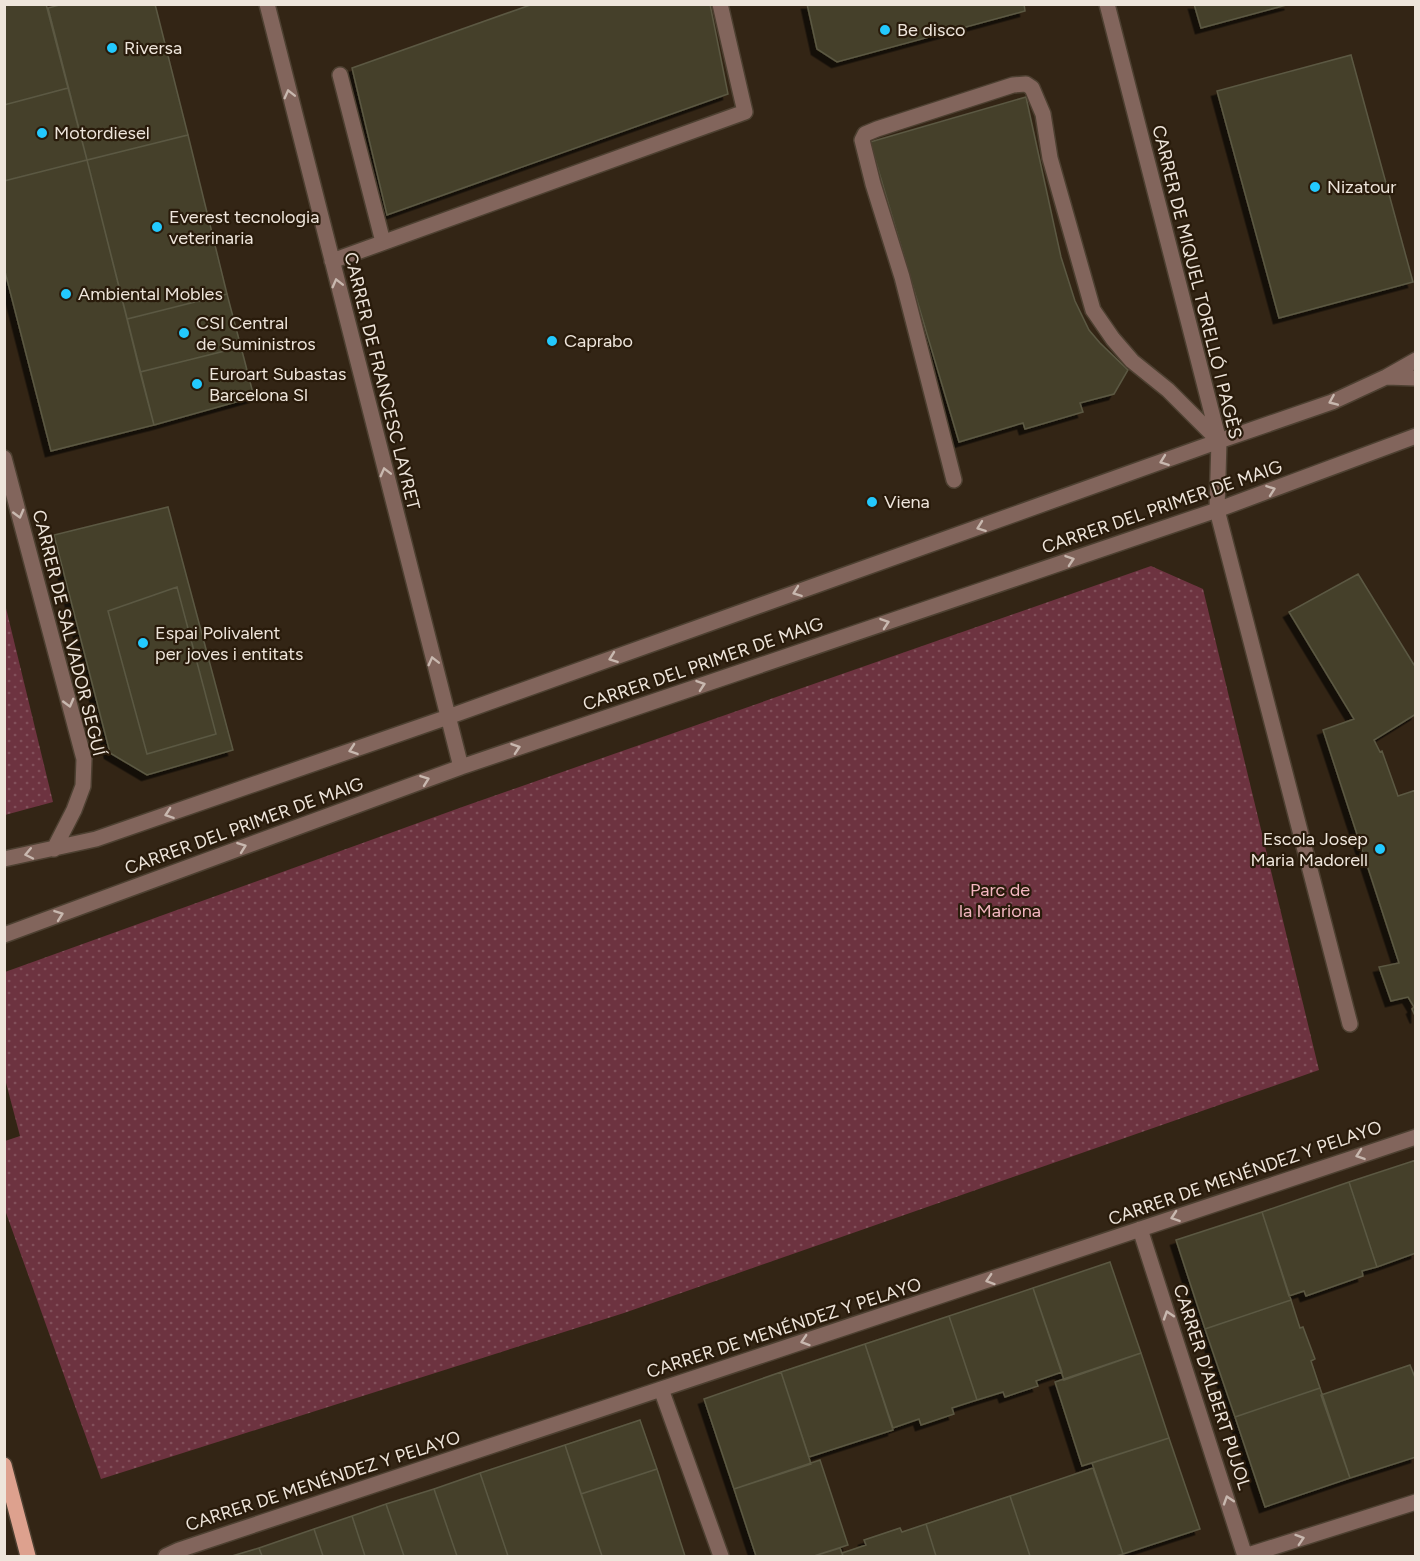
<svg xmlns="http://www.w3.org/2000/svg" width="1420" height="1561" viewBox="0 0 1420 1561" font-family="Figtree,sans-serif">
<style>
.park{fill:url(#park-dots)}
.building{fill:#44412c;stroke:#5c5943;stroke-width:1.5;filter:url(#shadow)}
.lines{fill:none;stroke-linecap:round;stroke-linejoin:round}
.minor-casing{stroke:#4d4031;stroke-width:18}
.major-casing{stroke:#4d4031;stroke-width:18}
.minor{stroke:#82655c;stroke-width:15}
.major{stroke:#dda18e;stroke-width:15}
.oneway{stroke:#c8b8af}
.poi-dot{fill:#23c9fe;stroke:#291b0b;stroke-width:2}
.labels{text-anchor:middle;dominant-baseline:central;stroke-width:4.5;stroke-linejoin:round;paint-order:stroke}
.poi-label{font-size:18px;fill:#eee5db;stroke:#291b0b;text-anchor:start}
.street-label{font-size:18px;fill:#eee5db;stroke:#291b0b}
.park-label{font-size:18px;fill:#f3b6c0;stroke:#291b0b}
</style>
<defs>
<pattern id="park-dots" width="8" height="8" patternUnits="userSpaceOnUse" patternTransform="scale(1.5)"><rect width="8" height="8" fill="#6d3340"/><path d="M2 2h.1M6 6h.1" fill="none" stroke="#82505b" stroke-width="1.8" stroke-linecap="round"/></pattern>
<filter id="shadow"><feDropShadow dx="-5.5" dy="5.5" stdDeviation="0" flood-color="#0009"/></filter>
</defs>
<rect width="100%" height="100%" fill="#332515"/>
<path class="park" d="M1151 566 1203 589 1319 1070 624 1313 101 1479 5 1210V1141L20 1136 5 1079V972L465 806Z
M5 604 53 802 5 815H4Z"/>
<path class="building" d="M4 4H46L68 88 4 105Z
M63 4H155L188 135 87 160 48 8Z
M533 4H710L728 94 387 215 352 68Z
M807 4H1024L1025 11 837 62 817 49Z
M1194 4H1290L1201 28Z
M1351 55 1413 282 1279 318 1217 91Z
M68 88 87 160 4 181V105Z
M1026 97 1061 257 1075 301 1089 330 1100 343 1128 370 1114 394 1080 403 1083 412 1025 429 1023 423 959 442 870 142Z
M188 135 227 294 127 319 87 160Z
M87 160 154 425 51 451 4 268V181Z
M227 294 241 347 140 372 127 319Z
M241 347 254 397 154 425 140 372Z
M168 507 233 750 147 775 110 753 54 535Z
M1358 574 1416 668V714L1374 740 1380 752 1382 751 1398 796 1416 790V1018L1412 1009 1414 1007 1408 997 1391 1001 1379 967 1399 963 1323 730 1354 719 1289 612Z
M177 587 216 734 147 754 108 611Z
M1416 1160V1253L1377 1267 1349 1182Z
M1349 1182 1377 1267 1362 1271 1363 1276 1306 1296 1304 1291 1289 1296 1262 1212Z
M1262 1212 1291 1300 1205 1329 1176 1240Z
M1110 1262 1141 1353 1064 1380 1033 1288Z
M1033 1288 1062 1372 1036 1381 1038 1386 1005 1397 1003 1392 977 1400 949 1316Z
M1291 1300 1300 1328 1303 1327 1315 1359 1311 1361 1320 1388 1235 1417 1205 1329Z
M949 1316 977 1400 952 1408 954 1414 921 1425 919 1419 893 1428 865 1344Z
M865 1344 893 1430 809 1457 781 1372Z
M1141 1353 1169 1438 1082 1466 1055 1382Z
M1410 1365 1416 1380V1457L1350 1478 1321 1395Z
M781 1372 811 1464 734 1489 704 1399Z
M1320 1388 1350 1478 1265 1507 1235 1417Z
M640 1420 657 1469 581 1494 565 1445Z
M1169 1438 1200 1529 1123 1554 1092 1463Z
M565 1445 602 1556H508L480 1473Z
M820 1460 848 1545 814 1556H756L734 1489Z
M1093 1468 1123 1554 1116 1556H1030L1010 1496Z
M657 1469 685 1556H602L581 1494Z
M480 1473 508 1556H457L434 1489Z
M434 1489 457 1556H404L386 1504Z
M1010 1496 1030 1556H936L926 1524Z
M386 1504 404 1556H365L352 1516Z
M352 1516 365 1556H323L314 1529Z
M926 1524 936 1556H843L842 1553 866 1545 864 1540 900 1528 902 1532Z
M314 1529 323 1556H262L259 1548Z
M259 1548 262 1556H232Z
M840 1548 843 1556H814Z"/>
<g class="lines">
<g class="minor-casing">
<path id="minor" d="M267 4 461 767
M1107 4 1219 441 1217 510 1350 1024
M340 75 383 242
M332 261 745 112 720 4
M1386 377 1416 378
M4 458 84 759 83 786 74 810 54 849
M954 480 902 277 873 184 862 140 865 134 877 129 1013 85 1026 84 1032 88 1043 114 1050 158 1093 310 1113 339 1132 361 1168 390 1219 441
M4 859 96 839 448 717 1219 441 1332 402 1386 377 1416 360
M4 935 461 767 1217 510 1416 436
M1140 1229 1245 1556 1416 1502
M661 1389 721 1556
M166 1556 179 1550 1416 1137"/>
</g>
<g class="major-casing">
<path id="major" d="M4 1465 28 1556"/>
</g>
<use href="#minor" class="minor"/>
<use href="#major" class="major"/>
</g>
<defs><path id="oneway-chevron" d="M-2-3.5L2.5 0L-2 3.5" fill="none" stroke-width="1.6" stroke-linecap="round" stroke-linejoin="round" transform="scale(1.5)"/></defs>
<g class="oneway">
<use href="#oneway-chevron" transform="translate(289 94) rotate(-104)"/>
<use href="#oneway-chevron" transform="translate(337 283) rotate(-104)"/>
<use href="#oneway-chevron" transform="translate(1333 401) rotate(157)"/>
<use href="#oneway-chevron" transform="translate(1164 461) rotate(160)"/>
<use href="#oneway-chevron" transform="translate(385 472) rotate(-104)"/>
<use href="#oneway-chevron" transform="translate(1271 490) rotate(-20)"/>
<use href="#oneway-chevron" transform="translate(19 514) rotate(75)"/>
<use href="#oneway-chevron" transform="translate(981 527) rotate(160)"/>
<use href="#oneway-chevron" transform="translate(1070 560) rotate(-19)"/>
<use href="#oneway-chevron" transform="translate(797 592) rotate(160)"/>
<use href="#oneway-chevron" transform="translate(885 623) rotate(-19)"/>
<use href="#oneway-chevron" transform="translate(613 658) rotate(160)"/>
<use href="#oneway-chevron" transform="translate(433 661) rotate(-104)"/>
<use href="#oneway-chevron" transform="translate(701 685) rotate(-19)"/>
<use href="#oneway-chevron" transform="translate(69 703) rotate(75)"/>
<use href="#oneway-chevron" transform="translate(516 748) rotate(-19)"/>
<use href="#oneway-chevron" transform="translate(353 750) rotate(161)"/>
<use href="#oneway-chevron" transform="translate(425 780) rotate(-20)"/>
<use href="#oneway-chevron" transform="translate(169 814) rotate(161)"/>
<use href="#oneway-chevron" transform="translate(242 847) rotate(-20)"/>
<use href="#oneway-chevron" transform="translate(29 854) rotate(168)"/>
<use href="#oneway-chevron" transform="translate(59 915) rotate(-20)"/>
<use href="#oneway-chevron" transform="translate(1360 1155) rotate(161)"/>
<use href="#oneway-chevron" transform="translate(1175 1217) rotate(161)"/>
<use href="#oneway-chevron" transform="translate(990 1280) rotate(162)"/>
<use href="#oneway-chevron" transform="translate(1168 1315) rotate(-108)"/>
<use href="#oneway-chevron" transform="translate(805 1341) rotate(162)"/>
<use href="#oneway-chevron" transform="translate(1228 1500) rotate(-108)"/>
<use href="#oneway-chevron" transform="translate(1300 1539) rotate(-18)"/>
</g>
<g class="poi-dot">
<circle cx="885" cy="30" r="6"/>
<circle cx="112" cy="48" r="6"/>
<circle cx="42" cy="133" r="6"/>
<circle cx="1315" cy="187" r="6"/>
<circle cx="157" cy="227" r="6"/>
<circle cx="66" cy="294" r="6"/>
<circle cx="184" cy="333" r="6"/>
<circle cx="552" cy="341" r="6"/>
<circle cx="197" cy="384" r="6"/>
<circle cx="872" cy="502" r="6"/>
<circle cx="143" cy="643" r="6"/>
<circle cx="1380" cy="849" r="6"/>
</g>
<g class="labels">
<g class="poi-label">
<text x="897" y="30">Be disco</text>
<text x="124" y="48">Riversa</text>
<text x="54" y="133">Motordiesel</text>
<text x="1327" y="187">Nizatour</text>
<text x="169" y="217">Everest tecnologia<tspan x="169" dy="21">veterinaria</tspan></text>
<text x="78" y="294">Ambiental Mobles</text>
<text x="196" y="323">CSI Central<tspan x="196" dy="21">de Suministros</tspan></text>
<text x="564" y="341">Caprabo</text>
<text x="209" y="374">Euroart Subastas<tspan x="209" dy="21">Barcelona Sl</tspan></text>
<text x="884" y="502">Viena</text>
<text x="155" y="633">Espai Polivalent<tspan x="155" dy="21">per joves i entitats</tspan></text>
<text x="1368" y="839" text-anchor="end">Escola Josep<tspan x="1368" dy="21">Maria Madorell</tspan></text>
</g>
<g class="street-label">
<text transform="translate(1197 282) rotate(76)">CARRER DE MIQUEL TORELLÓ I PAGÈS</text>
<text transform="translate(382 381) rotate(76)">CARRER DE FRANCESC LAYRET</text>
<text transform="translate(1162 507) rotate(-19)">CARRER DEL PRIMER DE MAIG</text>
<text transform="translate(69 633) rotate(76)">CARRER DE SALVADOR SEGUÍ</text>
<text transform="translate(703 664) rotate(-19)">CARRER DEL PRIMER DE MAIG</text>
<text transform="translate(244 826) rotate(-20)">CARRER DEL PRIMER DE MAIG</text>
<text transform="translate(1245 1173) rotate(-19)">CARRER DE MENÉNDEZ Y PELAYO</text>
<text transform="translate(784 1328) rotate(-18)">CARRER DE MENÉNDEZ Y PELAYO</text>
<text transform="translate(1212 1387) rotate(72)">CARRER D'ALBERT PUJOL</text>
<text transform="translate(323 1481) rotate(-18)">CARRER DE MENÉNDEZ Y PELAYO</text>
</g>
<g class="park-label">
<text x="1000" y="890">Parc de<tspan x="1000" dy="21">la Mariona</tspan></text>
</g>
</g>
<rect width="1420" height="1561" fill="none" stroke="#eee5db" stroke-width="12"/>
</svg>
